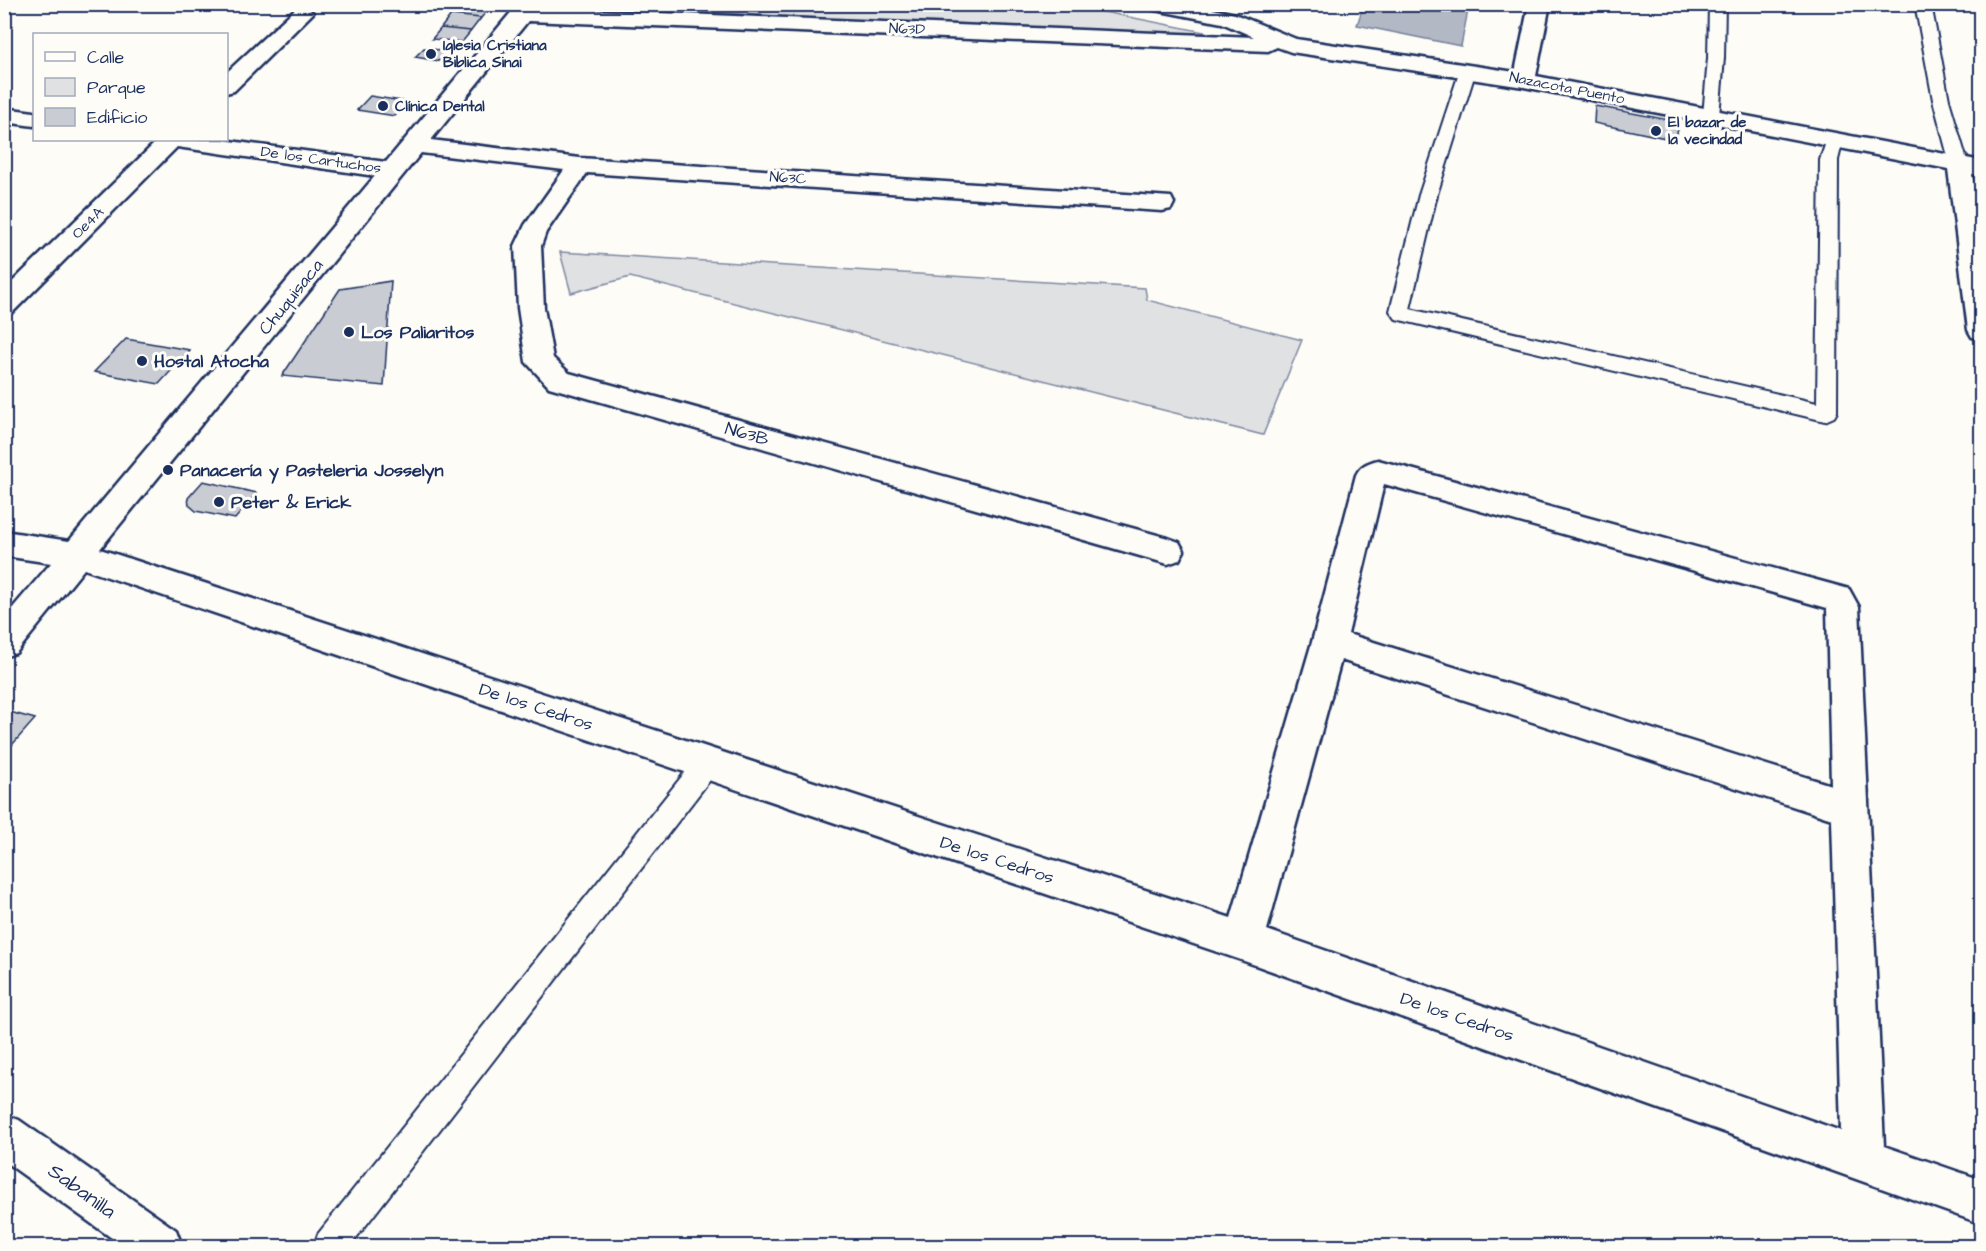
<svg xmlns="http://www.w3.org/2000/svg" width="1986" height="1251" viewBox="0 0 1986 1251" font-family="'Architects Daughter',sans-serif">
<style>
.green{fill:#e0e1e3;stroke:#7e88a0;stroke-width:1.5}
.water{fill:#b3b8c5;stroke:#76819c;stroke-width:1.5}
.building{fill:#c9ccd3;stroke:#1b2f5e;stroke-width:1.5}
.lines{fill:none;stroke-linecap:round;stroke-linejoin:round}
.service-casing{stroke:#1b2f5e;stroke-width:4}
.minor-casing{stroke:#1b2f5e;stroke-width:5}
.service{fill:#fdfcf7;fill-rule:evenodd}
.minor{fill:#fdfcf7;fill-rule:evenodd}
.poi-dot{fill:#1b2f5e;stroke:#fdfcf7;stroke-width:2}
.labels{text-anchor:middle;dominant-baseline:central;stroke-width:6;stroke-linejoin:round;paint-order:stroke}
.far-street-label{font-size:15px;fill:#1b2f5e;stroke:#fdfcf7}
.far-poi-label{font-size:15px;font-weight:bold;fill:#1b2f5e;stroke:#fdfcf7;text-anchor:start}
.street-label{font-size:18px;fill:#1b2f5e;stroke:#fdfcf7}
.poi-label{font-size:18px;font-weight:bold;fill:#1b2f5e;stroke:#fdfcf7;text-anchor:start}
.near-street-label{font-size:21px;fill:#1b2f5e;stroke:#fdfcf7}
</style>
<rect width="100%" height="100%" fill="#fdfcf7"/>
<filter id="ink" filterUnits="userSpaceOnUse"><feTurbulence type="fractalNoise" baseFrequency=".0167" numOctaves="2"/><feDisplacementMap in="SourceGraphic" scale="12" xChannelSelector="R" yChannelSelector="G"/><feConvolveMatrix kernelMatrix="1 2 1 2 8 2 1 2 1" color-interpolation-filters="sRGB"/></filter>
<g filter="url(#ink)">
<path class="green" d="M664 4 1069 5 1244 40 660 10Z
M560 252 1145 288 1147 300 1302 340 1263 435 630 277 571 293Z"/>
<path class="water" d="M1364 4 1469 5 1461 46 1357 25Z"/>
<path class="building" d="M460 4H493L481 18 451 15Z
M451 15 481 18 471 31 441 28Z
M441 28 471 31 462 42 432 39Z
M424 48 448 51 439 61 415 57Z
M370 96 408 102 395 116 357 110Z
M1595 106 1680 122 1675 140 1594 123Z
M391 281 384 386 282 376 340 289Z
M126 339 190 350 159 384 94 372Z
M203 481 257 493 235 519 196 511 189 505 188 498Z
M10 712 35 719 4 754V718Z"/>
<g class="lines">
<g class="service-casing">
<path id="service" d="M1709 4H1725L1724 58 1719 116 1711 121 1703 116 1708 58Z
M1915 4H1931L1949 100 1968 164 1965 168H1953L1950 164 1933 100Z
M1468 65 1476 70 1437 195 1410 309 1817 403 1820 160 1828 136H1840L1843 140 1838 160 1837 412 1834 417 1825 421 1396 319 1390 311 1419 195 1460 70Z
M707 752 716 756 720 764 716 772 350 1246H314L318 1234 698 756Z"/>
</g>
<g class="minor-casing">
<path id="minor" d="M518 4H540L538 8 1254 37 1222 23 1155 10 1148 8 1145 4H1191L1235 14 1296 39 1515 72 1529 4H1550L1536 76 1982 161V175L1972 174 1982 235V339L1972 337 1968 330 1948 169 1524 87 1291 52 1277 47 1268 51 528 21 431 140 580 158 1171 197 1174 203 1171 209 1162 211 587 173 546 232 541 246 544 308 553 358 569 373 1168 538 1179 542 1184 551 1179 560 1168 564 549 387 526 362 518 308 515 246 525 225 564 170 421 153 100 549 1231 918 1312 642 1356 475C1361 465 1367 463 1378 460L1849 589 1859 607 1884 1146 1982 1180V1224L1244 961 84 569 16 653 4 657V618L51 563 4 556V531L69 541 375 176 177 147 13 312 4 315V290L158 140H223L386 162ZM1384 484 1827 608 1831 785 1348 634ZM1341 660 1832 819 1841 1131 1267 930Z
M302 7 309 9 313 13 309 17 234 91 226 93V73L295 9Z
M4 108 34 112V126L4 122Z
M4 1114 19 1120 176 1230 182 1246H123L4 1161Z"/>
</g>
<use href="#service" class="service"/>
<use href="#minor" class="minor"/>
</g>
</g>
<g class="poi-dot">
<circle cx="431" cy="54" r="6"/>
<circle cx="383" cy="106" r="6"/>
<circle cx="1656" cy="131" r="6"/>
<circle cx="349" cy="332" r="6"/>
<circle cx="142" cy="361" r="6"/>
<circle cx="168" cy="470" r="6"/>
<circle cx="219" cy="502" r="6"/>
</g>
<g class="labels">
<g class="far-street-label">
<text transform="translate(907 29) rotate(2)">N63D</text>
<text transform="translate(1567 88) rotate(11)">Nazacota Puento</text>
<text transform="translate(321 160) rotate(8)">De los Cartuchos</text>
<text transform="translate(788 178) rotate(4)">N63C</text>
<text transform="translate(88 223) rotate(-45)">Oe4A</text>
</g>
<g class="far-poi-label">
<text x="443" y="45">Iglesia Cristiana<tspan x="443" dy="17">Biblica Sinai</tspan></text>
<text x="395" y="106">Clínica Dental</text>
<text x="1668" y="122">El bazar de<tspan x="1668" dy="17">la vecindad</tspan></text>
</g>
<g class="street-label">
<text transform="translate(291 297) rotate(-51)">Chuquisaca</text>
<text transform="translate(747 434) rotate(16)">N63B</text>
<text transform="translate(536 707) rotate(18)">De los Cedros</text>
<text transform="translate(997 860) rotate(18)">De los Cedros</text>
<text transform="translate(1457 1017) rotate(19)">De los Cedros</text>
</g>
<g class="poi-label">
<text x="361" y="332">Los Paliaritos</text>
<text x="154" y="361">Hostal Atocha</text>
<text x="180" y="470">Panacería y Pasteleria Josselyn</text>
<text x="231" y="502">Peter &amp; Erick</text>
</g>
<g class="near-street-label">
<text transform="translate(82 1191) rotate(36)">Sabanilla</text>
</g>
</g>
<rect width="1986" height="1251" fill="none" stroke="#fdfcf7" stroke-width="24"/>
<rect x="12" y="12" width="1962" height="1227" fill="none" stroke="#1b2f5e" stroke-width="2" filter="url(#ink)"/>
<rect x="33" y="33" width="195" height="108" fill="#fdfcf7" stroke="#a3aaba" stroke-width="1.5"/>
<rect x="45" y="52" width="30" height="9" fill="#fdfcf7" stroke="#a3aaba" stroke-width="1.5"/>
<text x="87" y="63" font-size="18" fill="#1b2f5e">Calle</text>
<rect x="45" y="78" width="30" height="18" fill="#e0e1e3" stroke="#a3aaba" stroke-width="1.5"/>
<text x="87" y="93" font-size="18" fill="#1b2f5e">Parque</text>
<rect x="45" y="108" width="30" height="18" fill="#c9ccd3" stroke="#a3aaba" stroke-width="1.5"/>
<text x="87" y="123" font-size="18" fill="#1b2f5e">Edificio</text>
</svg>
